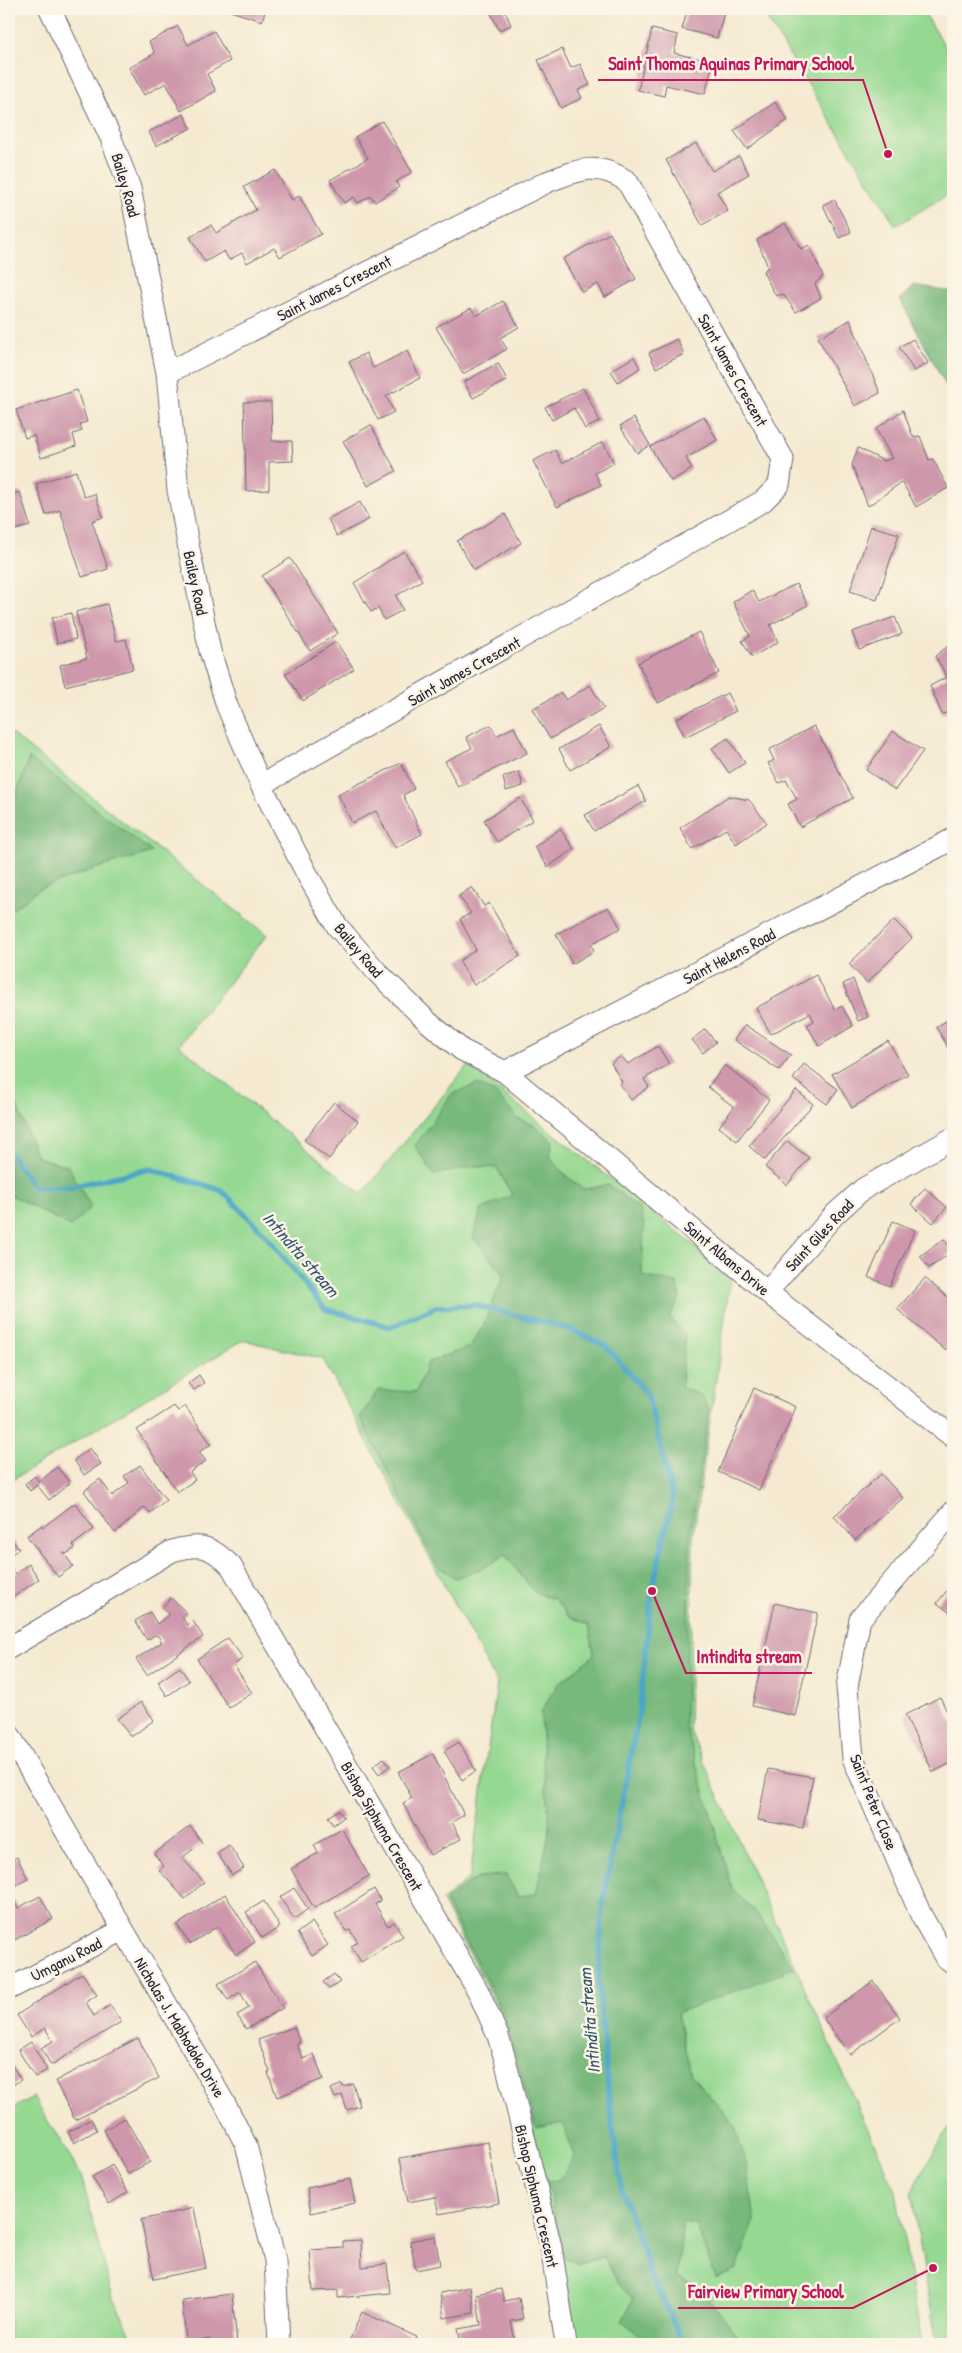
<svg xmlns="http://www.w3.org/2000/svg" width="962" height="2353" viewBox="0 0 962 2353" font-family="'Patrick Hand',sans-serif">
<style>
.green{fill:#94d891;stroke:#5b7d66}
.forest{fill:#77b87b;stroke:#4c6d5b}
.lines{fill:none;stroke-linecap:round;stroke-linejoin:round}
.stream{stroke:#4aa6c8;stroke-width:5.5}
.building{fill:#ce97ab}
.minor-casing{stroke:#6c6870;stroke-width:23}
.minor{stroke:#fff;stroke-width:21}
.labels{text-anchor:middle;dominant-baseline:central;stroke-width:5;stroke-linejoin:round;paint-order:stroke}
.street-label{font-size:16px;fill:#22223b;stroke:#fcf5e5}
.water-label{font-size:18px;font-style:italic;fill:#325773;stroke:#fcf5e5}
.leader{fill:none;stroke:#c2185b;stroke-width:2}
.callout-dot{fill:#c2185b;stroke:#fcf5e5;stroke-width:2}
.callout-label{font-size:18px;text-anchor:middle;font-weight:bold;fill:#c2185b;stroke:#fcf5e5;stroke-width:5;stroke-linejoin:round;paint-order:stroke}
</style>
<rect width="100%" height="100%" fill="#fcf5e5"/>
<filter id="ink" filterUnits="userSpaceOnUse"><feTurbulence type="fractalNoise" baseFrequency=".02" numOctaves="2"/><feDisplacementMap in="SourceGraphic" scale="10" xChannelSelector="R" yChannelSelector="G"/><feConvolveMatrix kernelMatrix="1 2 1 2 8 2 1 2 1" color-interpolation-filters="sRGB"/></filter>
<filter id="wash" filterUnits="userSpaceOnUse"><feTurbulence type="fractalNoise" baseFrequency=".0096" numOctaves="4" result="noise"/><feDisplacementMap in="SourceGraphic" scale="20" xChannelSelector="R" yChannelSelector="G"/><feGaussianBlur stdDeviation="1.12" result="paint"/><feColorMatrix in="noise" values="0 0 0 0 0 0 0 0 0 0 0 0 0 0 0 0 0 1.4 0 .05"/><feComposite in="paint" operator="in"/></filter>
<g filter="url(#wash)">
<rect width="100%" height="100%" fill="#f5ead1"/>
<path class="green" d="M761 9H922L953 59V191L896 226Z
M9 732 267 935 179 1045 362 1194 468 1065 731 1275 693 1538 689 1729 896 2192 922 2344H574L532 2126 501 2015 442 1901 470 1877 497 1683 323 1359 243 1340 9 1482Z
M33 2097 81 2175 113 2298 136 2344H9V2111Z
M953 2120V2344H937L911 2193Z"/>
<path class="forest" d="M913 286 953 292V399L900 299Z
M29 758 152 852 94 869 39 889 9 912V815Z
M477 1084 495 1093 518 1119 534 1125 553 1141 550 1156 564 1174 583 1189 609 1185 640 1209 644 1225 642 1276 677 1283 680 1298 669 1317 685 1334 681 1387 702 1396 709 1411 690 1537 685 1725 732 1888 758 1915 794 1968 677 2013 691 2075 734 2124 746 2163 755 2220 736 2269 715 2278 696 2224 683 2222 677 2277 701 2289 739 2337 735 2344H652L622 2321 633 2299 620 2286 604 2257 578 2264 563 2256 547 2182 561 2179 575 2155 562 2123 536 2128 504 2014 445 1901C470 1882 473 1875 506 1875L518 1896 536 1894 550 1828 543 1763 541 1712 557 1685 594 1655 589 1625 568 1616 555 1599 535 1593 505 1555 485 1567 456 1578 437 1566 360 1418 378 1390 416 1392 428 1362 470 1347 483 1326 504 1275 473 1237 481 1210 512 1195 497 1168 474 1166 434 1175 415 1146 451 1095Z
M9 1085 37 1157 68 1166 91 1207 71 1227 9 1194Z"/>
<g class="lines">
<path class="stream" d="M9 1152 34 1188 70 1187 150 1169 221 1190 264 1233 325 1309 391 1327 436 1307 475 1305 570 1329 606 1346 648 1395 673 1498 652 1591 639 1713 603 1902 598 1979 609 2100 621 2187 653 2280 684 2344"/>
</g>
<g id="blocks">
<path class="building" d="M224 9H266L262 21Z
M489 9H504L511 25 499 30Z
M688 9H725L717 38 682 29Z
M178 26 188 45 214 31 230 61 207 74 216 91 181 111 166 83 144 95 129 68 155 53 149 42Z
M652 29 678 35 674 53 713 62 705 94 666 85 664 96 638 90Z
M562 49 571 68 580 64 590 85 578 90 582 98 561 108 538 60Z
M775 102 788 120 747 149 734 131Z
M184 114 191 128 156 146 149 132Z
M382 121 412 172 396 182 399 187 375 202 371 196 358 203 354 197 344 203 330 180 368 158 355 137Z
M696 143 712 171 739 156 749 174 717 192 728 211 702 225 666 160Z
M275 170 292 200 299 196 321 234 280 257 274 248 247 263 242 253 229 260 224 251 205 262 190 237 211 225 216 233 256 210 244 187Z
M834 199 851 232 839 238 823 205Z
M785 223 801 249 809 245 823 276 815 284 821 298 796 312 783 294 776 296 763 272 768 267 757 240Z
M610 233 636 279 605 297 598 284 582 292 563 259Z
M503 301 519 327 500 338 507 349 463 374 436 327 471 308 476 316Z
M850 320 880 393 855 406 818 338Z
M677 339 684 354 656 368 649 353Z
M913 339 928 363 914 371 899 347Z
M407 351 420 378 386 396 394 412 378 420 349 362 366 353 373 368Z
M634 357 640 368 618 382 611 371Z
M498 363 507 380 473 398 464 382Z
M583 388 600 421 585 429 574 408 552 420 545 407Z
M77 390 87 422 80 424 82 431 73 434 76 446 41 458 34 435 25 438 16 410Z
M244 402H271L272 441H292L293 461 269 462V490L246 491Z
M903 410 913 437 920 436 929 460 933 459 948 488 916 507 902 482 868 506 852 465 858 448 884 461 892 458 876 429Z
M704 416 717 440 686 458 692 469 671 481 650 447Z
M634 418 650 445 637 453 620 426Z
M371 425 396 471 368 486 343 441Z
M603 442 614 463 595 473 601 485 557 507 533 461 555 450 562 463Z
M76 471 84 497 95 494 103 517 92 521 108 569 82 577 60 510 46 515 36 484Z
M20 492 30 526 11 531 9 524V495Z
M360 502 369 519 337 536 328 519Z
M505 514 521 543 474 570 457 541Z
M871 526 899 534 877 600 850 591Z
M404 551 422 580 396 596 403 610 384 620 378 608 371 612 354 583Z
M290 558 338 633 310 651 262 576Z
M796 584 808 605 770 625 778 642 752 657 742 641 750 636 733 602 752 590 759 602Z
M107 604 116 641 126 639 133 669 65 686 60 665 87 658 76 612Z
M71 613 76 639 57 643 52 618Z
M895 617 902 634 859 650 852 632Z
M699 632 719 673 658 703 638 663Z
M336 642 354 669 303 701 285 674Z
M952 643 953 645V711L942 714 930 686 947 677 935 656Z
M590 685 604 708 550 739 532 709 561 693 566 700Z
M727 693 736 711 685 737 676 719Z
M491 725 496 736 514 727 527 753 458 787 445 761 472 748 466 737Z
M599 726 611 747 570 770 559 749Z
M814 726 853 798 800 827 788 804 797 799 786 780 779 783 768 763 774 760 769 750Z
M893 731 923 751 895 790 866 770Z
M728 738 745 763 729 773 712 748Z
M401 763 414 789 403 795 422 834 395 848 376 811 352 823 338 794Z
M519 772 523 786 506 791 503 777Z
M638 786 646 801 594 831 585 815Z
M729 796 749 800 767 823 736 844 726 829 692 849 680 828Z
M520 798 533 820 497 842 484 820Z
M560 829 574 849 548 867 534 847Z
M472 887 484 906 489 903 520 956 474 985 459 961 476 950 460 919 471 913 459 896Z
M608 907 621 928 591 944 594 951 572 964 556 934Z
M894 920 912 938 867 983 849 964Z
M816 975 835 1010 842 1006 853 1026 819 1046 807 1025 814 1021 810 1013 771 1034 756 1008Z
M853 979 868 1017 858 1021 843 984Z
M953 1017V1047L949 1049 936 1027Z
M745 1025 791 1055 779 1070 734 1040Z
M705 1029 716 1042 703 1053 692 1040Z
M888 1041 908 1074 852 1108 832 1074Z
M658 1046 669 1064 644 1079 649 1087 631 1100 620 1084 622 1082 611 1063 621 1056 628 1064Z
M804 1064 838 1089 827 1104 793 1079Z
M725 1065 769 1100 737 1141 719 1127 734 1107 708 1087Z
M796 1090 813 1104 765 1160 749 1146Z
M334 1102 358 1121 329 1159 304 1140Z
M787 1141 809 1158 787 1185 765 1167Z
M925 1188 947 1207 933 1223 911 1204Z
M893 1221 915 1230 890 1286 868 1277Z
M944 1239 953 1251 929 1268 920 1256Z
M925 1278 953 1302V1342L945 1350 897 1309Z
M199 1375 204 1383 194 1390 188 1383Z
M754 1388 796 1407 759 1490 718 1472Z
M174 1406 178 1411 185 1406 211 1444 199 1452 206 1461 190 1472 195 1480 177 1492 137 1430Z
M90 1448 101 1464 84 1475 74 1460Z
M140 1465 166 1500 150 1513 145 1507 115 1533 84 1491 100 1479 112 1496 129 1483 124 1476Z
M57 1467 70 1483 49 1500 37 1485 30 1491 25 1484 35 1476 39 1482Z
M881 1474 903 1498 855 1540 834 1516Z
M75 1503 94 1529 73 1545 75 1548 66 1554 63 1552 73 1566 58 1577 27 1536 42 1525 43 1527Z
M9 1535 19 1549 9 1556Z
M9 1564 15 1574 29 1564 39 1579 9 1600Z
M953 1583V1615L937 1603Z
M171 1598 187 1613 182 1617 187 1625 193 1621 203 1637 147 1675 136 1659 162 1642 158 1636 155 1635 147 1640 135 1621 150 1612 157 1624 169 1614 162 1608Z
M775 1603 818 1613 795 1716 752 1706Z
M228 1638 243 1658 234 1665 252 1693 229 1708 197 1659Z
M180 1667 189 1681 167 1696 158 1682Z
M940 1697 953 1724V1762L933 1772 905 1715Z
M141 1702 154 1720 131 1737 117 1719Z
M459 1742 476 1771 462 1780 444 1751Z
M433 1754 464 1815 452 1822 461 1839 430 1855 403 1803 412 1798 398 1772Z
M384 1758 390 1766 379 1774 373 1766Z
M768 1769 813 1777 803 1828 758 1820Z
M338 1810 344 1817 333 1825 328 1817Z
M190 1826 202 1842 182 1858 204 1882 185 1899 159 1870 164 1866 154 1854Z
M342 1829 369 1876 314 1908 291 1869 318 1853 314 1845Z
M229 1845 244 1868 232 1875 217 1853Z
M17 1857 28 1879 9 1889V1862Z
M294 1888 308 1909 294 1919 280 1897Z
M374 1889 381 1901 375 1904 388 1926 394 1922 403 1936 361 1962 351 1946 358 1942 350 1930 346 1931 335 1914Z
M9 1892 18 1908 40 1896 53 1919 9 1943Z
M225 1894 255 1942 236 1955 218 1926 190 1944 177 1925Z
M264 1901 280 1927 262 1938 246 1912Z
M312 1922 328 1945 312 1956 297 1933Z
M255 1962 283 2008 246 2029 237 2015 249 2008 240 1992 228 2000 218 1984Z
M82 1973 97 1995 86 2002 94 2016 110 2005 121 2022 51 2065 41 2048 53 2041 45 2028 31 2037 17 2015Z
M334 1974 340 1982 329 1989 323 1982Z
M873 1981 900 2018 850 2055 823 2018Z
M294 2027 300 2043 297 2044 303 2059 314 2054 323 2079 277 2097 268 2073 270 2072 258 2040Z
M138 2038 159 2078 75 2120 55 2081Z
M31 2042 47 2070 35 2077 18 2050Z
M10 2062 21 2080 9 2087V2063Z
M342 2084 343 2087 353 2084 360 2106 347 2110 342 2095 335 2098 331 2089Z
M125 2118 150 2162 128 2174 104 2130Z
M91 2119 97 2130 74 2143 68 2132Z
M488 2142 499 2203 439 2214 435 2197 408 2202 400 2158Z
M112 2165 128 2192 109 2204 92 2177Z
M350 2179 355 2203 311 2213 307 2188Z
M194 2208 206 2268 154 2279 141 2220Z
M435 2236 440 2265 416 2270 410 2241Z
M361 2240 362 2267 387 2264 390 2293 338 2298V2290L313 2291 310 2250 343 2248V2241Z
M470 2287 474 2313 444 2318 440 2293Z
M501 2289 504 2301 519 2298 523 2319 511 2321 515 2341 498 2344H461L458 2329 481 2325 476 2294Z
M232 2294 237 2344H211L210 2339 186 2341 182 2300Z
M362 2312 417 2337 414 2344H348Z"/>
</g>
</g>
<g filter="url(#ink)">
<use href="#blocks" fill-opacity="0" stroke="#6c6870" stroke-width="1"/>
<g class="lines">
<g class="minor-casing">
<path id="minor" d="M50 9 111 138 130 188 167 373 178 490 189 549 210 651 227 706 261 785 308 876 337 926 377 972 428 1022 462 1050 505 1072 767 1292 953 1437
M167 373 547 182C578 170 597 161 627 181L783 459 779 485 763 501 261 785
M505 1072 953 839
M767 1292 835 1214 863 1189 953 1138
M953 1512 860 1619 847 1687 853 1758 921 1915 945 1957 953 1963
M9 1648 172 1551C200 1543 210 1545 231 1566L478 1991 498 2036 505 2059 551 2247 566 2344
M9 1734 225 2104 246 2145 275 2260 279 2344
M9 1989 123 1930"/>
</g>
<use href="#minor" class="minor"/>
</g>
</g>
<g class="labels">
<g class="street-label">
<text transform="translate(126 185) rotate(74)">Bailey Road</text>
<text transform="translate(334 288) rotate(-27)">Saint James Crescent</text>
<text transform="translate(733 370) rotate(61)">Saint James Crescent</text>
<text transform="translate(196 583) rotate(78)">Bailey Road</text>
<text transform="translate(464 671) rotate(-29)">Saint James Crescent</text>
<text transform="translate(359 950) rotate(50)">Bailey Road</text>
<text transform="translate(729 956) rotate(-28)">Saint Helens Road</text>
<text transform="translate(819 1235) rotate(-47)">Saint Giles Road</text>
<text transform="translate(727 1258) rotate(40)">Saint Albans Drive</text>
<text transform="translate(874 1802) rotate(68)">Saint Peter Close</text>
<text transform="translate(382 1826) rotate(60)">Bishop Siphuma Crescent</text>
<text transform="translate(66 1959) rotate(-27)">Umganu Road</text>
<text transform="translate(180 2027) rotate(59)">Nicholas J. Mabhodoko Drive</text>
<text transform="translate(537 2196) rotate(77)">Bishop Siphuma Crescent</text>
</g>
<g class="water-label">
<text transform="translate(301 1254) rotate(49)">Intindita stream</text>
<text transform="translate(589 2021) rotate(-95)">Intindita stream</text>
</g>
</g>
<path class="leader" d="M888 154L863 80H598M652 1591L686 1673H812M933 2268L853 2308H678"/>
<g class="callout-dot">
<circle cx="888" cy="154" r="5"/>
<circle cx="652" cy="1591" r="5"/>
<circle cx="933" cy="2268" r="5"/>
</g>
<g class="callout-label">
<text x="731" y="70">Saint Thomas Aquinas Primary School</text>
<text x="749" y="1663">Intindita stream</text>
<text x="766" y="2298">Fairview Primary School</text>
</g>
<rect width="962" height="2353" fill="none" stroke="#fcf5e5" stroke-width="30"/>
</svg>
